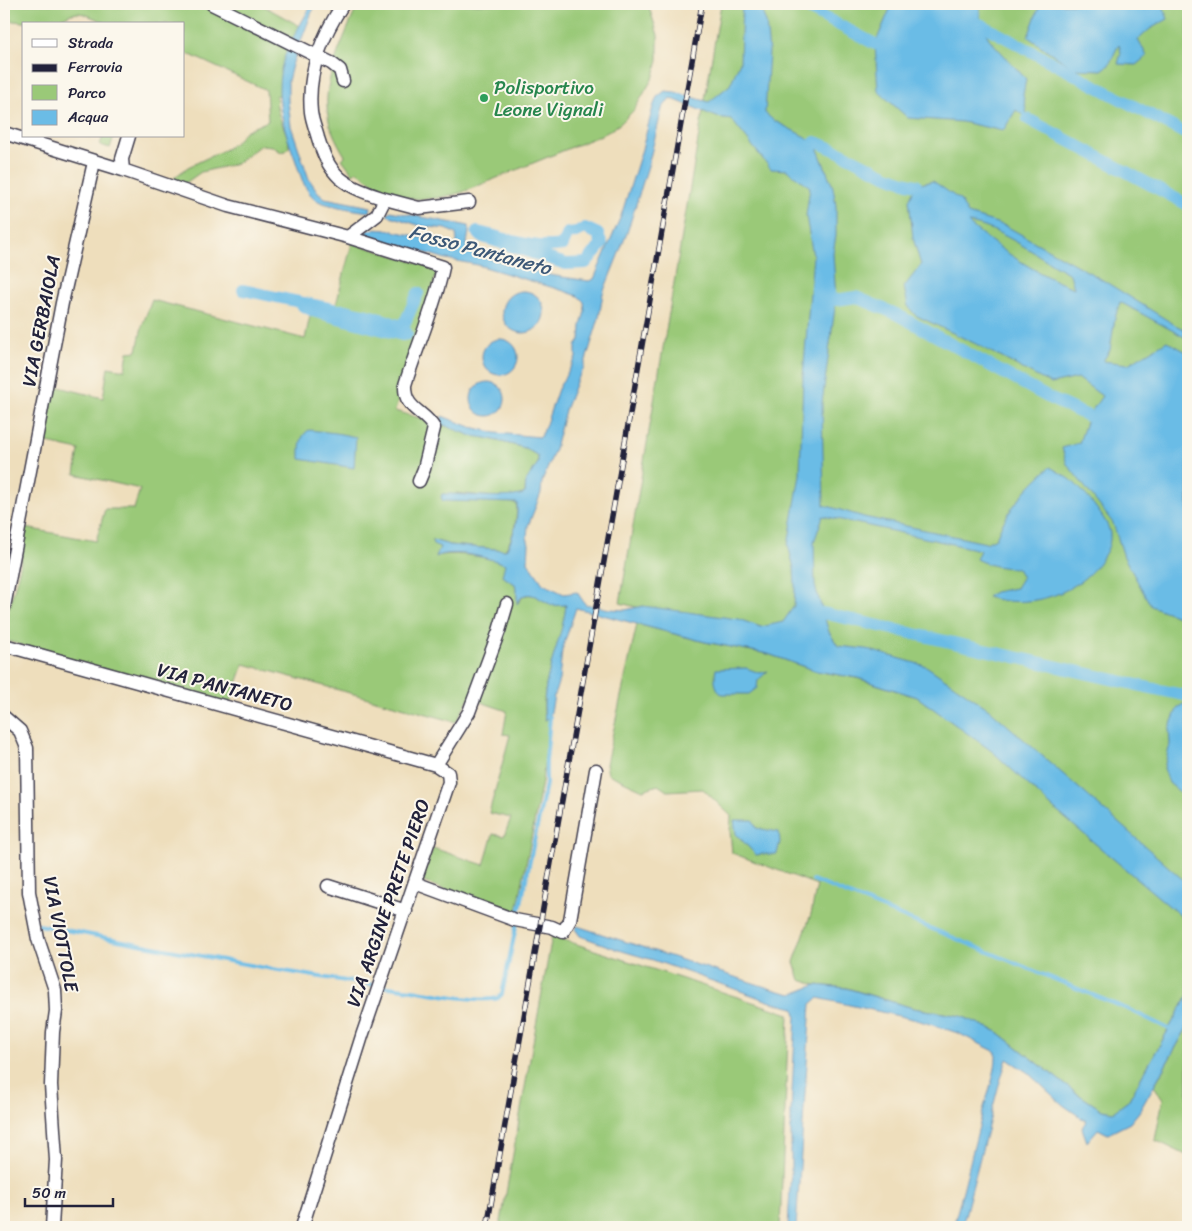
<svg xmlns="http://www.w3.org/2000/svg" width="1192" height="1231" viewBox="0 0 1192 1231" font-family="Sriracha,sans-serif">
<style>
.green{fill:#9ac978;stroke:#5e765a}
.water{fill:#6bbce6;stroke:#466f90;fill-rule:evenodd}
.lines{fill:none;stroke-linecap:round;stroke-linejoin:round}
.stream{stroke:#6bbce6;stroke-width:4}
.canal{stroke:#6bbce6;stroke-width:12}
.street-casing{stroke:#413e4e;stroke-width:15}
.street{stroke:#fff;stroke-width:12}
.rail-casing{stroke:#22223b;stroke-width:5.5}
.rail{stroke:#fbf7ec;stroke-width:4;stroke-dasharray:11;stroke-linecap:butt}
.leisure-dot{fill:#2e9e5b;stroke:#fbf7ec;stroke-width:2}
.labels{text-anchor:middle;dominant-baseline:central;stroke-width:4;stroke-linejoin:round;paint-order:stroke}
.leisure-label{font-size:19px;fill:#27864d;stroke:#fbf7ec;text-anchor:start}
.street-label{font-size:19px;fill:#22223b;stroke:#fbf7ec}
.water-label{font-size:20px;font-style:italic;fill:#3c5877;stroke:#fbf7ec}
</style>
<rect width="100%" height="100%" fill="#fbf7ec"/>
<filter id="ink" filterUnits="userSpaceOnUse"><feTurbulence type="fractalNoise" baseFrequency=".02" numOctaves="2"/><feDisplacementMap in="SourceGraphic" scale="10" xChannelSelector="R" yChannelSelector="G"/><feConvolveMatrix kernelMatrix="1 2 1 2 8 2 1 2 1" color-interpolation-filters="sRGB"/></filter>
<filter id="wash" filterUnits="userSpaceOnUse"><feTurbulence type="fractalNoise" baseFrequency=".0096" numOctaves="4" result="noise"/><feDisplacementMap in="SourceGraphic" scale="20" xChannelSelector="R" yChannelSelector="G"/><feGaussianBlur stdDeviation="1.12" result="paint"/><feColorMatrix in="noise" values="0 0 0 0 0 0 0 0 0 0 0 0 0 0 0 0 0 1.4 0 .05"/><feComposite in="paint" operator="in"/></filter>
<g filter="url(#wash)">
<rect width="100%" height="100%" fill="#eedebc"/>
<path class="green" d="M4 4H260L300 26C285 53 280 65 280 96L276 95C277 101 276 106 278 112 280 122 290 137 289 147L286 151 281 152 272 146 262 145 258 147 236 164 201 172 184 184 175 179V177L188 167 226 149 237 141 245 131 268 121 266 90 184 52V24H108L85 14 78 13 71 14 55 22 38 20 42 24 4 20Z
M358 4H648L658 35V60L654 76 634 110 621 123 606 133 463 192C418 205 394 201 357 171L353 174 342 159 345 156C336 141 327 124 327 106 325 74 346 34 358 4Z
M721 4H1188V995L1128 1101 1114 1113 1102 1110 1072 1090 998 1032 961 1016 913 1008 847 988 816 985 800 980 794 962 811 914 817 885 732 853 730 831 731 816 703 789 667 791 658 785 643 790 608 774 606 764 637 624 705 642 768 654 816 671 857 678 910 695 877 667 620 603Z
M103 136H114L110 148 100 145Z
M352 243 438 269 395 411 441 424 459 431 525 448 538 456V463L526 481 525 493C510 502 474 494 456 493L478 501 517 503C517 520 514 536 505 550L450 545 432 540 440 547 437 556 440 555C463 553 484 556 506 564L502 576 515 583 518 603C530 584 541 603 554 605 557 606 562 605 566 605 565 614 565 624 562 632 553 659 540 691 545 720L550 717 542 782 516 916 421 881 433 848 484 865 493 834 504 836 511 818 489 813 510 735 503 734 507 711 469 698 456 722 244 664 229 706 4 640V627L20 567 26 528 96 541 105 509H134L140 489 75 474 79 450 38 441 51 385 103 398 108 367 125 370 128 352 137 351 142 326 152 300 305 339 311 311 333 316Z
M552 936 789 1014 780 1227H500Z
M1188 1026V1156L1155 1140 1163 1099 1154 1086Z"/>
<path class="water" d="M312 4H317L312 12 292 65 288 81V101L291 126 309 179 318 192 325 198 371 207 370 212C360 211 321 205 315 199 303 189 300 173 295 159 284 130 275 100 281 69 286 46 301 24 312 4Z
M742 4H761L760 7 766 22 769 52 765 113 773 120 815 142 833 187 836 206V236L833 253 836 300 822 403 824 505 864 517 986 543 996 538C1007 510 1027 487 1050 467 1057 471 1064 475 1070 479 1080 487 1110 521 1110 534 1111 547 1105 554 1098 564 1073 597 1025 609 987 597L994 592 1016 588 1022 578 1017 568C1003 568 989 566 976 559L980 550 823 516 814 542 815 586 829 632 838 646 866 649 926 666 989 709 1188 884V922L1053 808 993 752 917 697 857 678 816 671 768 654 705 642 576 608 562 650 559 680 554 696 550 717 545 720C539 681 562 643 566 605 562 605 557 606 553 605 542 603 527 583 517 604V592L515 584 502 576 505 564C489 558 452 548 436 557L440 547 433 544 432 540 450 545 506 550C514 536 518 520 517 503L443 501 441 497 442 494C462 493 511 501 525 493L526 481 538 463V456L525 448 486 438 472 436 441 424 442 416 471 427 496 433 540 437 545 427 558 389 576 358V346L580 340 581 326 585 311 584 302 578 296 564 291 478 265 446 259 380 239 370 237 366 234 367 230C391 226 428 241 453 246L457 242 456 234 446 229 421 226 387 215 390 211 469 226C470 235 464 246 469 253L549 275 589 281 594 279 621 216 642 149 653 107 657 97 665 91 675 92 709 102 730 85 740 62ZM670 98 717 117 731 119 771 169 787 170 810 187 806 216 813 256 803 376 800 475 788 545 794 568 795 587 794 606 783 622 761 627 738 619 643 606 625 610 610 609 585 604 577 592 564 594 543 584 528 562 529 544 527 537 528 526 541 493 542 482 555 449 565 410 576 382 583 370 599 318 603 293 627 233 648 166 662 109Z
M892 4H976L980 7V24L990 40 1026 79 1023 95 1028 119 1016 110 1003 131 962 122 908 118 878 91 875 44Z
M1040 4H1165L1164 9 1168 19 1150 29 1138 40 1147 56 1136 65 1118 64 1121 53 1119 44 1109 65 1102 70 1074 69 1028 37Z
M933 181 960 200 968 214 1006 226 1101 279 1175 325 1188 331V339L1120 302 1115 318 1110 350 1103 361 1128 364 1167 341 1188 353V620L1151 606 1124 557 1113 523 1067 464 1062 448 1079 443 1088 416 1102 396 1078 378 1051 384 976 344 915 315 908 306 904 287 921 265 913 238 909 200 916 185ZM968 223C1000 227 1040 258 1070 274L1074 288C1037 275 998 248 968 223Z
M502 312a21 21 0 1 1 42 0a21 21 0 1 1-42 0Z
M482 357a18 18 0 1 1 36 0a18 18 0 1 1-36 0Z
M471 399a17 17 0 1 1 34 0a17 17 0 1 1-34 0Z
M309 430 336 433 356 437 354 468 300 459C300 448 299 436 309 430Z
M746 668 760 673 768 671 758 680 757 688 749 694H721C714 686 714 679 716 669Z
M1188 701V799L1169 783 1164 768 1170 744 1169 729 1177 709Z
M734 820H753L756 828 779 832 780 842 777 854C769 855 763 853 756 855L736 834Z
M577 926 775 990 792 994 816 985 846 988 913 1008 961 1016 998 1032 1072 1090 1102 1110 1113 1112 1128 1101 1188 995V1026L1139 1112 1130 1123 1108 1134 1098 1129 1087 1142 1082 1128 1086 1121 1063 1105 1027 1072 1007 1059 998 1088 962 1227H953C964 1190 972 1152 982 1115 987 1094 997 1074 996 1052L958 1033 917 1020 818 998 811 1004 810 1019 796 1227H788L791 1168V1113L796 1015 794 1008 774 1003 653 960 622 951 580 936 575 929Z"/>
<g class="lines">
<path class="stream" d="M813 880 1132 1011 1169 1029
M39 925C163 948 287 975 412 990 432 993 480 1003 498 998L502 994 546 784V761L550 717"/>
<path class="canal" d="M799 4 875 44
M980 24 1188 135
M1028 119 1188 205
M815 142C850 153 880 178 916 185
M585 228 598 234 602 244 586 263 566 264 480 236 477 232C507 238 531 250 563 245L568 233 577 232Z
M243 290 304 303
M836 300 856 297 896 314 1051 399 1088 416
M304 303 338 310H346L376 317 403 327 407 334 402 335 316 312 303 306Z
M403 327 418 293
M823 613 1146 687 1188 696"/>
</g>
</g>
<g filter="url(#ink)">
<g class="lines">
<g class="street-casing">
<path id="street" d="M212 4 331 63 340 70 343 81
M343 4C322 36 307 73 311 112 312 121 316 130 318 138 323 154 328 167 340 178 353 189 370 194 385 199L377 215 348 237
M4 133 123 170 228 206 348 237 443 267C435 307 417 346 405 385 404 410 424 410 434 428L424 469 419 481
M123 170 122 159 129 136
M385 199 419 208 469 202
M4 607 62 303 94 162
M4 645 436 765
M4 717 20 731 27 748 29 892 38 939 55 990 56 1011 53 1032 51 1085 56 1160 52 1227
M415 883 515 920 552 927 563 932 570 920 596 770
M328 886 406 911
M302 1227 362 1036 449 782 448 773 436 765 469 712 499 631 507 604"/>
</g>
<use href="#street" class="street"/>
<g class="rail-casing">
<path id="rail" d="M487 1227 702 4"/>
</g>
<use href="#rail" class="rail"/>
</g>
</g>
<circle class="leisure-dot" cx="484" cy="98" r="5"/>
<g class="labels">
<g class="leisure-label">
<text x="494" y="87">Polisportivo<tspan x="494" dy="22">Leone Vignali</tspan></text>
</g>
<g class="street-label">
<text transform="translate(41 321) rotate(-79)">VIA GERBAIOLA</text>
<text transform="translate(225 687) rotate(15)">VIA PANTANETO</text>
<text transform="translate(388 903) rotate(-71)">VIA ARGINE PRETE PIERO</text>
<text transform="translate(61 934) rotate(79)">VIA VIOTTOLE</text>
</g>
<g class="water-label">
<text transform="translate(480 250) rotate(15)">Fosso Pantaneto</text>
</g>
</g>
<rect width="1192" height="1231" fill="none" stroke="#fbf7ec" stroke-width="20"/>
<rect x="22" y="22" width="162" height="115" fill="#fbf7ec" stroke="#a4a2a5"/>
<rect x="32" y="39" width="25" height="8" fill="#ffffff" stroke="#a4a2a5"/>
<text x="68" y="48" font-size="15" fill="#22223b">Strada</text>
<rect x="32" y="64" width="25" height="8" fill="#22223b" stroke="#a4a2a5"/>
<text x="68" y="72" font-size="15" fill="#22223b">Ferrovia</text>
<rect x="32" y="85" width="25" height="15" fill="#9ac978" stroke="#a4a2a5"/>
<text x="68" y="98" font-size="15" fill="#22223b">Parco</text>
<rect x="32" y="110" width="25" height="15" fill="#6bbce6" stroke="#a4a2a5"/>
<text x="68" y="122" font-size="15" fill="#22223b">Acqua</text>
<path d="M25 1198v8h88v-8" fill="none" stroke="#22223b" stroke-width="2.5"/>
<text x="32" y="1198" font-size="15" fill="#22223b" stroke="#fbf7ec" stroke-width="4" paint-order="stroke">50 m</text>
</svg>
